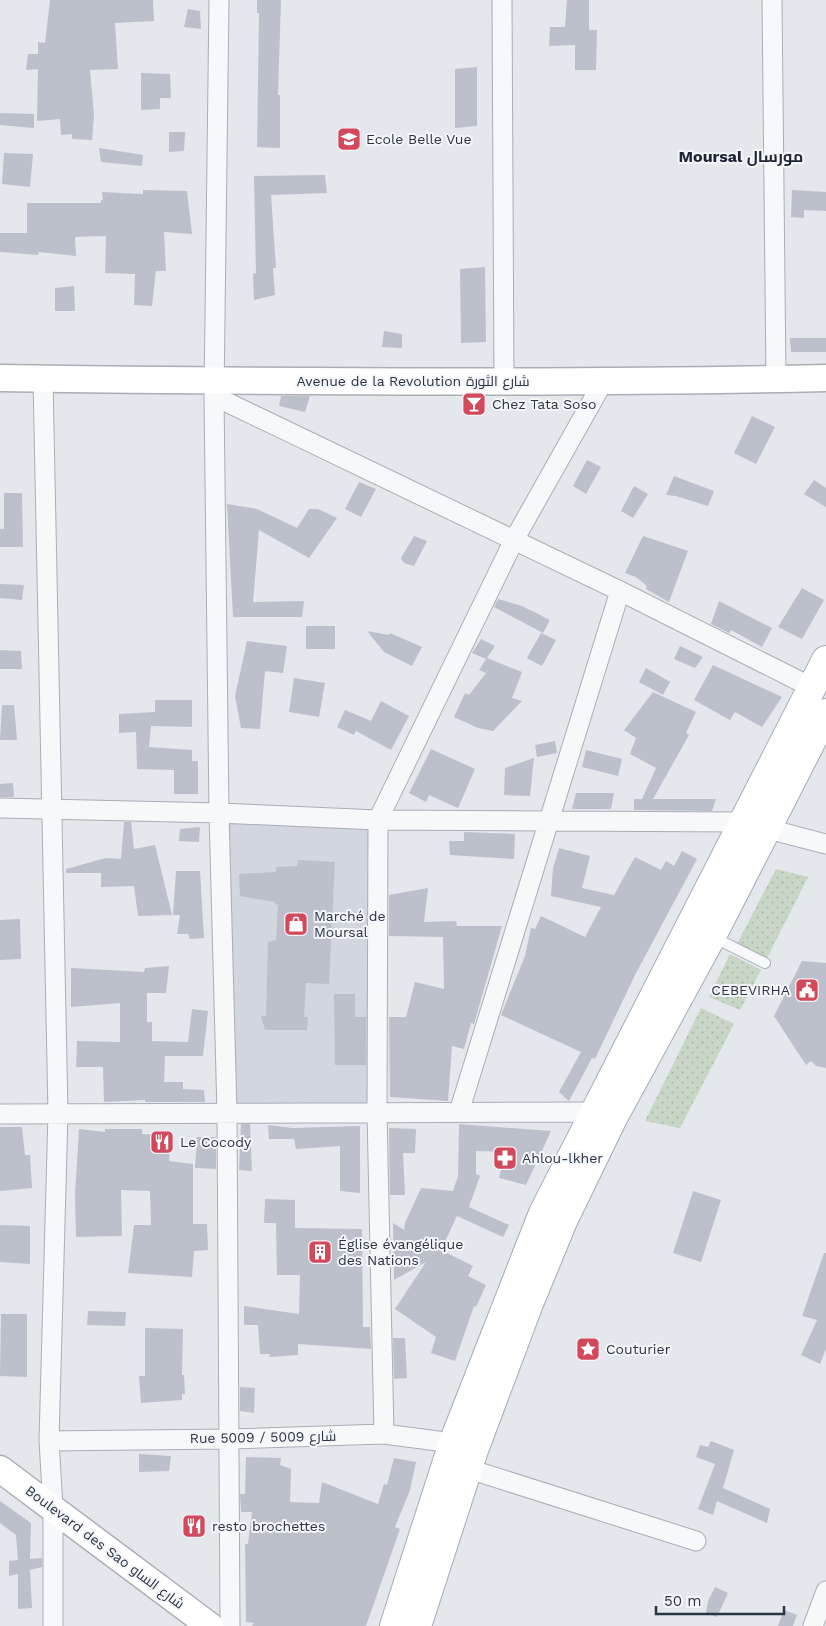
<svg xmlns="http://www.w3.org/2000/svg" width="826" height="1626" viewBox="0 0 826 1626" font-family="'Work Sans',Cairo,sans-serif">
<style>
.built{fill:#d2d6de}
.grass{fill:url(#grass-dots)}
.building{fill:#bbc0ca}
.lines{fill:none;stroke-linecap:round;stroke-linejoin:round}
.lane-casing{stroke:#a9aeb7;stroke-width:12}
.street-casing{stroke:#a9aeb7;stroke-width:21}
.secondary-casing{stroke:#a9aeb7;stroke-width:29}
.primary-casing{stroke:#a3abb8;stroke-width:30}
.lane{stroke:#f7f8fa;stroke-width:10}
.street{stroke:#f7f8fa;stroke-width:19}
.secondary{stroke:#fff;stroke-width:26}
.primary{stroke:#fff;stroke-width:28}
.labels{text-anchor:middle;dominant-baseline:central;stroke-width:4;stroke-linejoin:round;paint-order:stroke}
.poi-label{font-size:14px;fill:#2b3445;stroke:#f4f6f9;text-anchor:start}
.street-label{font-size:14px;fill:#2b3445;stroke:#f4f6f9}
.quarter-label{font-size:16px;font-weight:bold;fill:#1d2536;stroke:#f4f6f9}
</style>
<defs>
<pattern id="grass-dots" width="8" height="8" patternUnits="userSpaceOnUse" patternTransform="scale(1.25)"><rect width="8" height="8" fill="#c9d6c5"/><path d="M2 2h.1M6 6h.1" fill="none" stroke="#adb8ab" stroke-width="1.8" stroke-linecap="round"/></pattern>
</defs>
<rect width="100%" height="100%" fill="#e4e7ec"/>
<path class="built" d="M215 820 377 830 378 1113 216 1108Z"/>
<path class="grass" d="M776 869 808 877 767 958 737 944Z
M730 954 761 970 740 1010 709 997Z
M701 1008 734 1024 680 1128 645 1121Z"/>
<path class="building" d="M50 0H153L154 21 115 23 118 69 90 70 94 115 92 140 72 139V134L61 135 60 119 37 121 38 69 26 70 28 54H38V42L45 43Z
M257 0H281L278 95H280V148L257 147 259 13H257Z
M567 0H589V30H597L596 70H575V45L549 46 550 27H565Z
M188 9 200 11 201 29 184 27Z
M477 67V126L455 128V69Z
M141 73 170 74 171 98H160V109L141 110Z
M0 113 34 114V128L0 125Z
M169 132H185L184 151 169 152Z
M99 148 143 155 142 166 101 162Z
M4 153 33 154 30 187 2 184Z
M325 175 327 193 271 195 276 268H273L275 295 254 300 253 274 256 273 254 176Z
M143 190 187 191 192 234 164 232 166 271H156L152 306 134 305 135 274 105 273 106 236 75 237 76 256 39 252 38 255 0 252V233H27V203H101V200H103L102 192 143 194Z
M792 190 826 192V211L804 210V218L791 217Z
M485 267 486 342 461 343 460 269Z
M74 286 75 311H55V288Z
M384 331 402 334V348L382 347Z
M790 338H826V352H791Z
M281 396H310L305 412 279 406Z
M752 416 775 427 756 464 734 453Z
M587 460 601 467 586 494 573 486Z
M674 476 714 491 708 506 676 496 666 495Z
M814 480 826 488V507L804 494Z
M359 482 376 489 361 517 345 509Z
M634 486 648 494 633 518 621 511Z
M4 493H22L23 547H0V529H4Z
M227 504 257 509 297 528 309 509H318L337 518 309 558 259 530 253 602 304 601 302 617H233Z
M414 536 427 541 414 566 404 563 401 558Z
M643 536 688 551 669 602 646 589 647 586 636 577 625 573Z
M0 584 24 585 22 600 0 598Z
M802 588 824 600 802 639 778 627Z
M498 599 522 606 550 620 543 633 494 607Z
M719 601 772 628 762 647 731 630 729 633 711 624Z
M306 626H335V649H306Z
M367 631 389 635 390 633 422 647 412 666 384 652Z
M541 633 556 640 542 666 527 658Z
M481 639 495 646 487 658 522 672 512 698 522 701 493 731 478 728 454 717 465 693 469 695 486 673 479 670 486 659 472 653Z
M247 641 287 646 283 673 265 671 260 729 241 728 235 696Z
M680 646 703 657 695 668 674 659Z
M0 650 21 651 22 669H0Z
M713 665 782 697 762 727 735 712 730 720 694 700Z
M646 668 670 682 663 695 639 682Z
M294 678 325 683 319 717 289 712Z
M653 692 696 712 686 733 689 735 653 799H716L712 811 634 810V799H642L656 768 630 754 636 738 624 730Z
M155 700H192V727L151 726 149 747 192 750V761H198V794H174V770L137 769 136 732 119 733V714L155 712Z
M381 701 409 716 391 750 356 731 354 735 337 727 345 710 371 721Z
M2 705H14L17 740H0Z
M555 741 557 753 537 757 535 745Z
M431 749 475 769 458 808 429 795 426 802 409 793Z
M586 750 622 759 618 776 582 767Z
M534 758 530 796 504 795 505 768Z
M13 783 14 797H0V784Z
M576 793H614L611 809H572Z
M124 822H131L134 849 155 845 172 915 138 916 134 886 101 887V873H66V869L106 858 121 859Z
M200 827 199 842 179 841 180 829Z
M464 832 515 834 514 859 450 855 449 841H464Z
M559 848 590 856 582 888 614 895 635 857 661 870 666 861 674 866 682 851 697 859 635 975 595 1059 592 1058 569 1101 559 1092 581 1052 501 1015 525 956 531 928 535 929 541 916 585 937 601 907 551 896 553 868Z
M298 860 335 862 329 984 306 983 304 1017H308L307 1030H265L261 1016H266L268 942 276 940 278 904 275 905V902L240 896 239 874 276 872V867L297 866Z
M176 871H200L204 938 190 939 188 934H177L180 915H173Z
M428 888 424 922 456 921 457 926H502L474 1024 471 1023 464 1049 452 1046 448 1101 390 1097 389 1017H406L415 982 444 989 443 937 389 936V895Z
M20 919 21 959 0 960V920Z
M802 961 826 963V1068L816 1066 811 1061 806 1065 774 1016Z
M169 966 166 993H147V1022H152V1041L188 1042 192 1009 208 1011 203 1056H165L164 1082H183V1089L204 1090 205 1102H145V1100L104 1102 103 1067H76L77 1041 120 1042V1003L71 1007V968L144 972 145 968Z
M334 994H355V1017H366V1065H335Z
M241 1124H250L252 1171 239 1170Z
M459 1124 551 1131 526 1185 499 1178 506 1152 476 1151V1174L480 1176 469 1207 509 1225 503 1237 457 1216 441 1250 473 1266 468 1276 486 1285 476 1307 474 1306 455 1361 431 1353 436 1337 395 1309 426 1262 394 1280 393 1223 404 1230 405 1223 421 1188 453 1191 458 1176Z
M268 1125 293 1128 360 1126V1193L340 1191V1146L296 1149 294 1139H269Z
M0 1127H22L25 1155H30L32 1188 0 1191Z
M389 1128 416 1129 415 1153H403L405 1195H390Z
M79 1129 105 1132V1129H142V1134L171 1135 169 1161 193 1164V1224H207L208 1250 194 1251 192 1277 128 1273 134 1225H151L150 1191 121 1190 122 1236 76 1237 75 1195Z
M197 1137H216V1169L195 1168Z
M693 1191 721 1200 701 1262 673 1253Z
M265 1199 295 1200V1228L362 1229 363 1327H370L371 1349 298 1344V1355L269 1357 270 1354H260L258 1325H244V1306L299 1314 300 1275H277L276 1223H264Z
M0 1225 30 1226V1264L0 1262Z
M824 1253H826V1349L820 1364 801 1355 817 1320 802 1316Z
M88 1311 126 1312 125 1326 87 1325Z
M1 1314H27V1377L0 1376Z
M145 1328 183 1329 182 1375H184L185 1394H182V1400L141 1403 139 1376H145Z
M393 1338H405L407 1378 394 1379Z
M240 1387 255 1388 254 1413 240 1411Z
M711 1441 734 1450 723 1488 770 1509 767 1523 717 1501 713 1515 698 1509 715 1464 696 1457 700 1445 708 1447Z
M139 1454 171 1456 169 1471 139 1472Z
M246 1457 281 1458 280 1465 291 1469 290 1502 319 1503 322 1482 378 1504 384 1484 387 1485 394 1458 416 1462 410 1490 395 1527 400 1529 366 1626H252L254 1623 246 1622 245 1544H248L252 1512H241L240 1494H245Z
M0 1501 31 1523 30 1559 42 1558V1567L30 1570 32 1608 18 1609V1574L9 1576V1561L18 1560 16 1535 0 1523Z
M715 1587 728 1593 717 1617 706 1613 708 1601Z
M784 1610 797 1615 793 1626H778Z"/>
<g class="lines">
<g class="lane-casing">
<path id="lane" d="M713 937 765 963"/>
</g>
<g class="street-casing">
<path id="street" d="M219 0 214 396 219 813 227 1112 230 1626
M502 0 504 381
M772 0 776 379
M43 379 58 1113 49 1441 53 1507V1626
M214 396 620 591 811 687
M0 808 219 813 378 820 741 822 826 844
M459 1112 620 591
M0 1114 593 1112 605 1116
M384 1434 377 1112 378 820 514 540 603 382
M49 1441 229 1439 384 1434 453 1443 463 1446
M469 1469 696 1541
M813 1626 826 1591"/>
</g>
<g class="secondary-casing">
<path id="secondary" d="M0 378C275 382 551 384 826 378
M0 1469 210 1626"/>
</g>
<g class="primary-casing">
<path id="primary" d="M394 1626 453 1443 543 1213 826 660
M417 1626 474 1450 528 1306 563 1221 613 1118 712 936 826 713"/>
</g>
<use href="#lane" class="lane"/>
<use href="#street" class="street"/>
<use href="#secondary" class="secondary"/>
<use href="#primary" class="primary"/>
</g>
<defs>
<g id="school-square" transform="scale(1.25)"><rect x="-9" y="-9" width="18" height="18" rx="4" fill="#d1495b" stroke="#f4f6f9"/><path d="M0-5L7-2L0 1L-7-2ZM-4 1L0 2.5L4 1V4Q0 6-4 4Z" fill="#fff"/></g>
<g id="bar-square" transform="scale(1.25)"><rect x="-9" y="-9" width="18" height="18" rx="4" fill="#d1495b" stroke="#f4f6f9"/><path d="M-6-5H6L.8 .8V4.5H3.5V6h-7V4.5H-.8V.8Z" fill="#fff"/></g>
<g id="shop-square" transform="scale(1.25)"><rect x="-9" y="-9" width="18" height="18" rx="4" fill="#d1495b" stroke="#f4f6f9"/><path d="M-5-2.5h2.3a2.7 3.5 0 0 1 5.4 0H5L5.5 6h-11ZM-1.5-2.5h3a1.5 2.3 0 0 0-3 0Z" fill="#fff"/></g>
<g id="civic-square" transform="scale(1.25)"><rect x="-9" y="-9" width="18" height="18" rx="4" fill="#d1495b" stroke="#f4f6f9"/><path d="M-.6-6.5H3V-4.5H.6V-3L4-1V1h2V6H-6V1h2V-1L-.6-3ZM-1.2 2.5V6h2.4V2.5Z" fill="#fff"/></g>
<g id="restaurant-square" transform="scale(1.25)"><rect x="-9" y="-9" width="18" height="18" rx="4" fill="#d1495b" stroke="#f4f6f9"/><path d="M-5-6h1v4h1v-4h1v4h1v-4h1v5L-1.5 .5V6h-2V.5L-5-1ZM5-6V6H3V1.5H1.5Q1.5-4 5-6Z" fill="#fff"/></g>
<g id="pharmacy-square" transform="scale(1.25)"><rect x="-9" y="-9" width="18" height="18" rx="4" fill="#d1495b" stroke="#f4f6f9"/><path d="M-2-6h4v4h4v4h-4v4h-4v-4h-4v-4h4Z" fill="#fff"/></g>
<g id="building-square" transform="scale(1.25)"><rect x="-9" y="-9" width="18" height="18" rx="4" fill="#d1495b" stroke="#f4f6f9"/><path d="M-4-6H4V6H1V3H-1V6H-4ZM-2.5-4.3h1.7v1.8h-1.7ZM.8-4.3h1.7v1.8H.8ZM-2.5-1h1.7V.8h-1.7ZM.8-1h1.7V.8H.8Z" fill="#fff"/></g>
<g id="sight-square" transform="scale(1.25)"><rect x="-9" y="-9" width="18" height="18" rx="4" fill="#d1495b" stroke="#f4f6f9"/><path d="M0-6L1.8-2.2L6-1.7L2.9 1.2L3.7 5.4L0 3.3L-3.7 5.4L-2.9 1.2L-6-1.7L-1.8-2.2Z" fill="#fff"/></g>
</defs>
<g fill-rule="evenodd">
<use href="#school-square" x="349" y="139"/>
<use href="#bar-square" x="474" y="404"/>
<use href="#shop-square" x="296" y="924"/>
<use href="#civic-square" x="807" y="990"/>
<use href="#restaurant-square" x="162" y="1142"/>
<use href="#pharmacy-square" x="505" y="1158"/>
<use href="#building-square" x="320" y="1252"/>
<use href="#sight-square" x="588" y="1349"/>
<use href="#restaurant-square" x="194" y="1526"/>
</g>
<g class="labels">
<g class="poi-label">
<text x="366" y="139">Ecole Belle Vue</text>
<text x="492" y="404">Chez Tata Soso</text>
<text x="314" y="916">Marché de<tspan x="314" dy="16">Moursal</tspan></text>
<text x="790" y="990" text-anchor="end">CEBEVIRHA</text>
<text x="180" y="1142">Le Cocody</text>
<text x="522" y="1158">Ahlou-lkher</text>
<text x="338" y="1244">Église évangélique<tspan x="338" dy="16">des Nations</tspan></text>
<text x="606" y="1349">Couturier</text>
<text x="212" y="1526">resto brochettes</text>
</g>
<g class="street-label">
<text x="413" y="381">Avenue de la Revolution شارع الثورة</text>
<text transform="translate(263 1437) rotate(-1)">Rue 5009 / شارع 5009</text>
<text transform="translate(105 1547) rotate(37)">Boulevard des Sao شارع الساو</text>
</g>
<g class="quarter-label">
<text x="741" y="156">Moursal مورسال</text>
</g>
</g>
<path d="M656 1606v8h128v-8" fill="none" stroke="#2b3445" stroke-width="2.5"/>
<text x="664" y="1606" font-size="15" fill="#2b3445" stroke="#f4f6f9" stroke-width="4" paint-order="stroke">50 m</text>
</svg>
